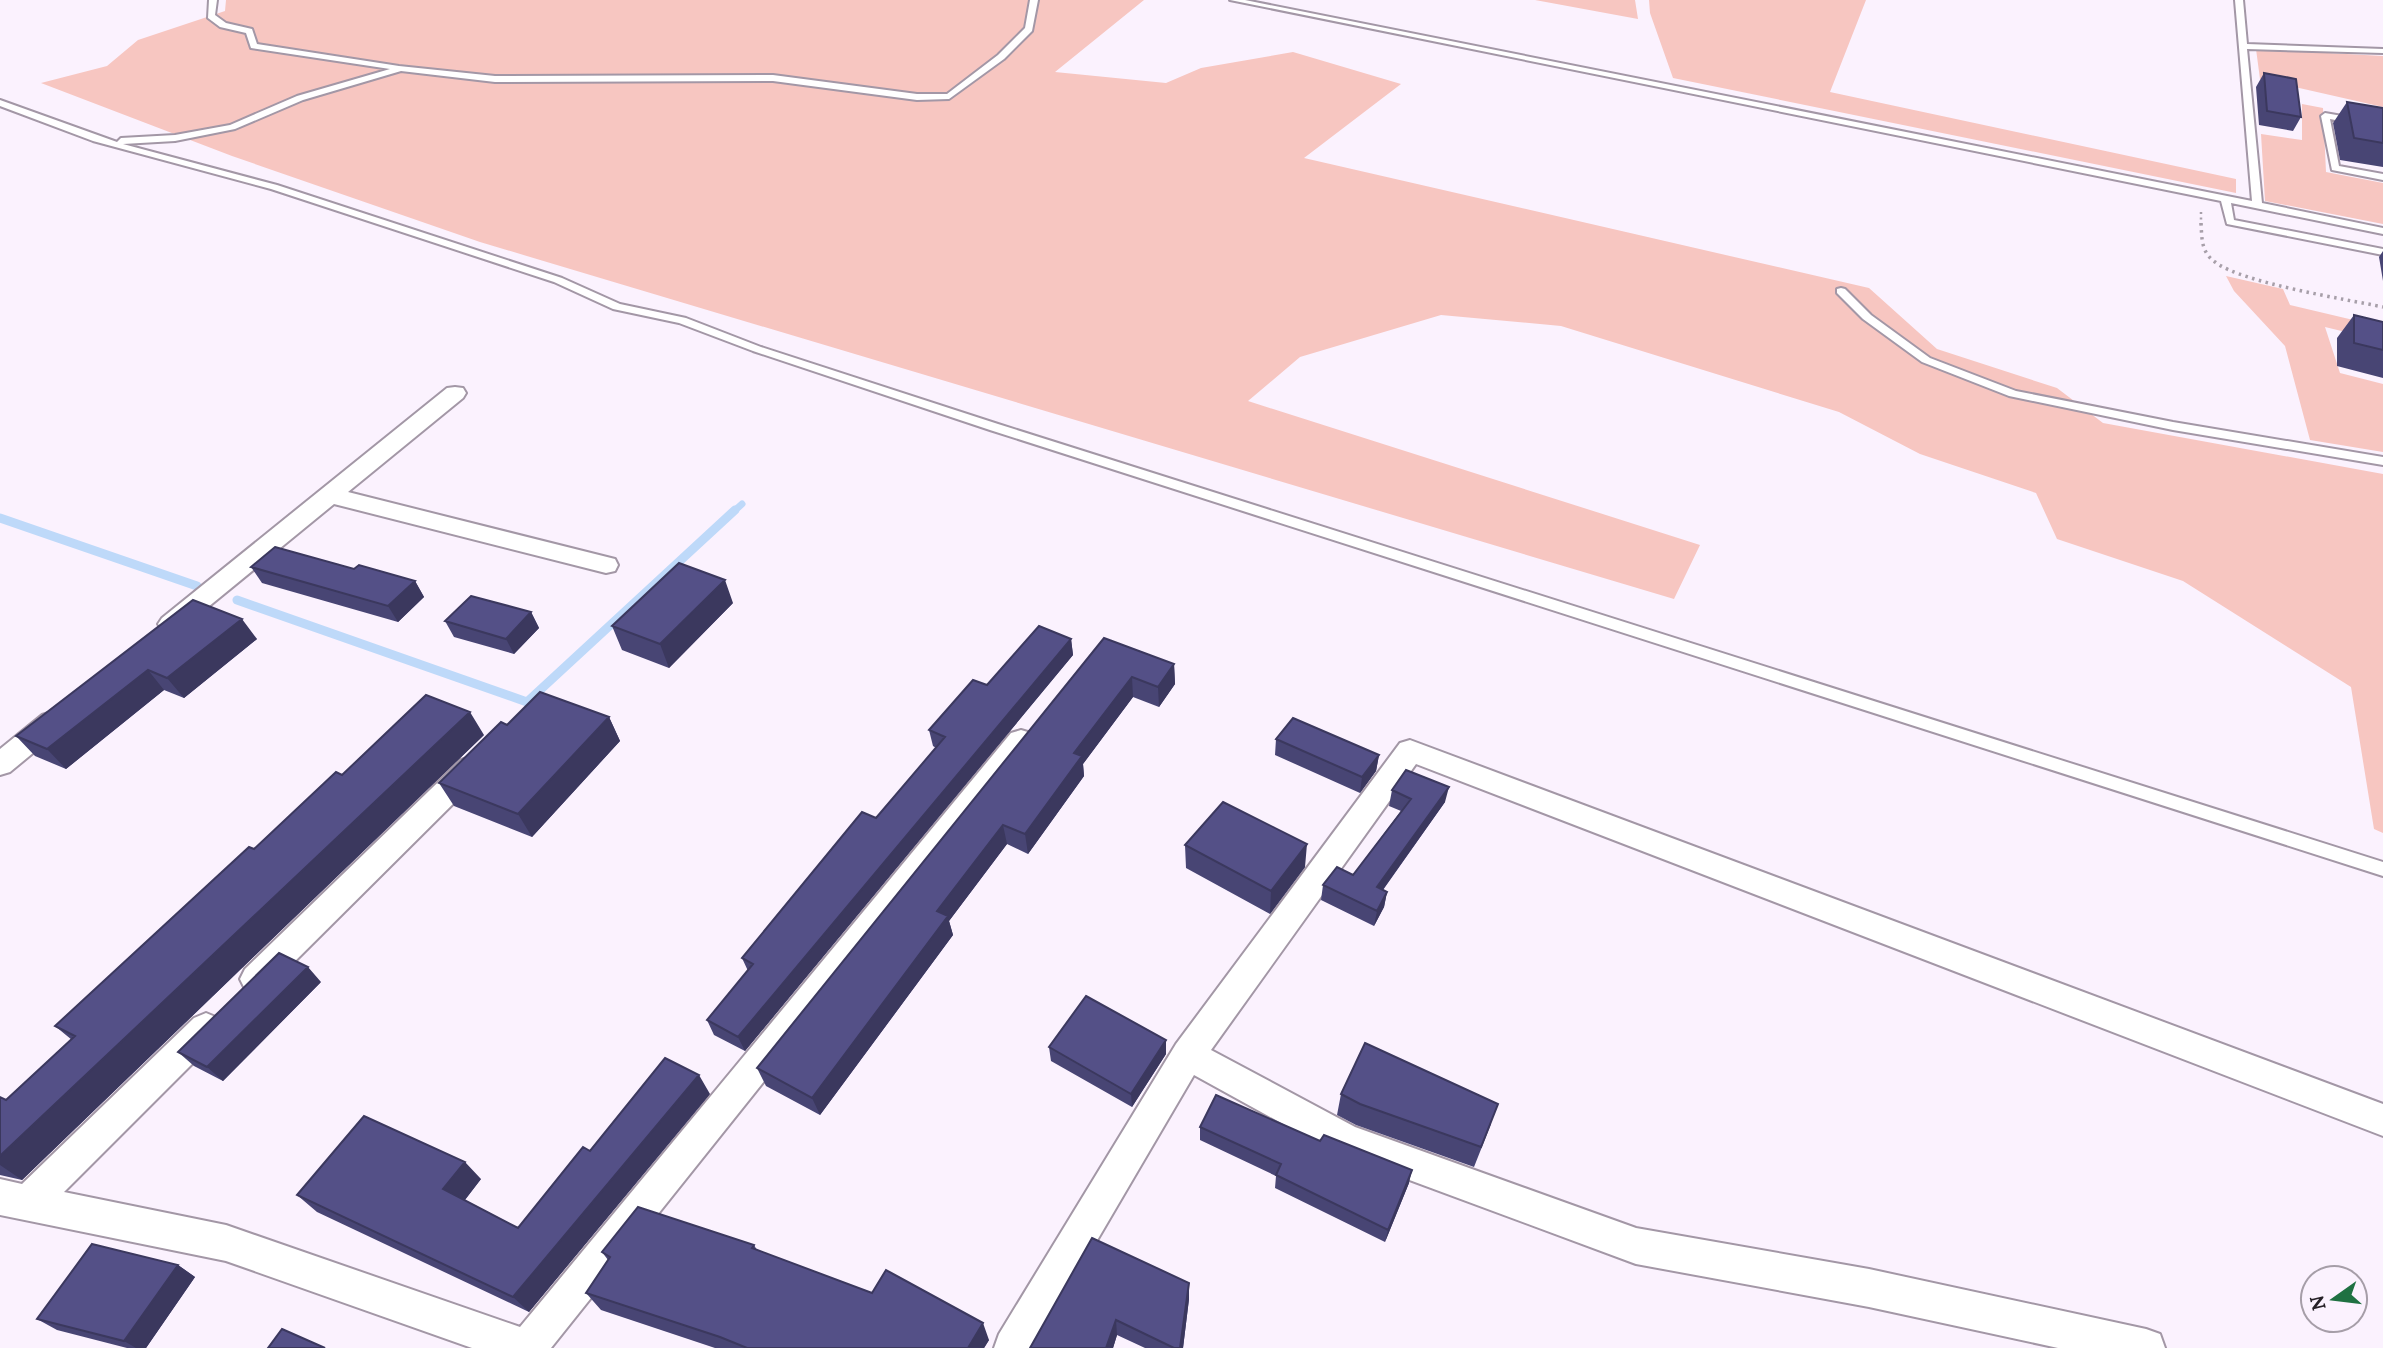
<svg xmlns="http://www.w3.org/2000/svg" width="2383" height="1348" viewBox="0 0 2383 1348" font-family="Lora,serif">
<style>
.green{fill:#f7c6c1}
.lines{fill:none;stroke-linecap:round;stroke-linejoin:round}
.stream-far1{stroke:#bed9f9;stroke-width:7}
.stream{stroke:#bed9f9;stroke-width:9}
.lane-casing{stroke:#a397a6;stroke-width:4}
.street-casing{stroke:#a397a6;stroke-width:4}
.path-far1{stroke:#a79fa9;stroke-width:2.5;stroke-dasharray:2 3.5;stroke-linecap:butt}
.path{stroke:#a79fa9;stroke-width:3.5;stroke-dasharray:2.5 4.5;stroke-linecap:butt}
.lane{fill:#fff;fill-rule:evenodd}
.street{fill:#fff;fill-rule:evenodd}
.wall{fill:#484574}
.shaded-wall{fill:#3b385e}
.building{fill:#545087;stroke:#3b385e;stroke-width:2}
</style>
<rect width="100%" height="100%" fill="#fbf2fe"/>
<path class="green" d="M226 0H1144L1055 72 1166 83 1201 68 1293 52 1401 84 1304 158 1869 288 1937 349 2057 388 2103 423 2383 474V833L2374 829 2351 687 2183 581 2057 539 2036 493 1920 454 1839 412 1561 326 1441 315 1300 357 1248 401 1700 545 1674 599 480 242 232 156 41 83 107 66 138 40 225 11Z
M1535 0H1635L1638 19Z
M1649 0H1866L1830 92 2236 179V193L1673 78 1650 13Z
M2256 49 2383 56V107L2260 79Z
M2302 104 2323 108 2326 172 2383 183V224L2265 201 2261 134 2302 140Z
M2226 276 2283 289 2290 305 2383 327V341L2325 327 2340 373 2383 384V452L2310 440 2285 346 2234 291Z"/>
<g class="lines">
<path class="stream-far1" d="M733 512 742 504"/>
<path class="stream" d="M0 518 197 586
M237 600 527 702 735 510"/>
<g class="lane-casing">
<path id="lane" d="M209 0H217L215 15 226 23 252 29 257 44 399 66 495 76 773 75 917 94H947L998 55 1025 28 1030 0H1038L1032 31 1004 59 949 99 917 100 773 81 495 82 401 71 303 100 235 129 175 141 123 144 277 185 562 278 620 304 686 318 761 347 998 424 2383 862V876L990 430 753 351 679 323 613 309 554 282 271 189 93 141 0 106V100L117 142 121 138 175 135 230 125 297 96 390 69 251 48 246 33 220 27 208 18Z
M1230 0H1245L2252 201 2235 0H2243L2247 44 2383 49V53L2247 49 2262 203 2383 228V234L2231 203 2234 220 2383 249V255L2227 224 2221 201Z
M2325 113 2383 123V129L2330 119 2339 166 2383 174V180L2332 170 2321 116Z
M1841 288 1845 289 1871 315 1930 358 2016 391 2173 422 2383 457V465L2173 430 2009 396 1922 362 1863 319 1837 293V289Z"/>
</g>
<g class="street-casing">
<path id="street" d="M455 387 463 388 466 393 463 398 348 492 615 559 618 565 615 571 606 573 334 504 180 630 171 633 162 630 158 624 162 618 447 388Z
M52 712 62 715 66 722 62 729 10 772 0 775V749L42 715Z
M1021 730 1031 733 1035 740 1031 747 551 1348H472L226 1261 0 1215V1179L22 1184 194 1018 206 1013 218 1018 222 1028 218 1038 64 1192 226 1225 520 1327 1011 733Z
M1410 740 2383 1104V1136L1416 764 1211 1050 1355 1127 1636 1228 1869 1269 2146 1329 2160 1334 2165 1348H2058L1869 1307 1636 1264 1334 1152 1194 1075 1034 1348H994L999 1334 1176 1044 1400 743Z
M471 757 481 760 485 768 481 776 267 989 256 993 245 989 240 979 245 969 461 760Z"/>
</g>
<path class="path-far1" d="M2201 212V225"/>
<path class="path" d="M2201 223C2202 239 2201 252 2215 262 2242 283 2345 299 2383 307"/>
<use href="#lane" class="lane"/>
<use href="#street" class="street"/>
</g>
<path class="wall" d="M2264 73 2301 117 2293 131 2259 125 2256 87Z
M2347 102 2383 108V167L2340 160 2333 123Z
M2383 251V281L2379 257Z
M2354 315 2383 322V378L2337 366V338Z
M251 567 354 569 415 581 424 597 398 622 262 583Z
M193 600 257 639 184 698 164 690 66 769 35 756 16 736Z
M733 603 669 668 622 650 612 626Z
M531 612 539 628 514 654 454 637 445 621Z
M1104 638 1174 664 1175 684 1159 707 1133 697 1083 764 1084 776 1028 854 1007 844 949 921 953 935 820 1115 766 1086 757 1068Z
M1071 639 1073 655 745 1051 714 1035 707 1020 748 971 742 958 876 818 936 748 933 746 929 730 987 685Z
M609 717 620 741 532 837 454 806 439 783 507 725Z
M484 735 22 1180 0 1175V1097L6 1100 72 1040 55 1026 254 849 342 775Z
M1276 739 1379 755 1376 771 1360 793 1275 755Z
M1392 790 1445 802 1383 890 1387 892 1384 907 1374 926 1321 900 1323 885 1353 875 1401 811 1389 806Z
M1185 845 1305 867 1270 914 1186 868Z
M321 982 223 1081 194 1066 178 1052Z
M1049 1047 1166 1054 1132 1107 1051 1061Z
M710 1094 529 1312 317 1212 297 1195 481 1179 465 1200 518 1228 590 1151Z
M1341 1094 1491 1124 1474 1167 1356 1125 1337 1115Z
M1200 1127 1409 1183 1385 1242 1275 1188 1276 1176 1200 1140Z
M1092 1238 1189 1299 1183 1348H1145L1117 1335 1113 1348H1030Z
M754 1245 757 1250 989 1340 984 1348H715L601 1310 586 1293 608 1260 602 1252Z
M178 1265 195 1277 146 1348H127L57 1330 37 1319Z"/>
<path class="shaded-wall" d="M725 580 733 603 669 668 660 644Z
M415 581 424 597 398 622 388 606Z
M531 612 539 628 514 654 506 639Z
M242 619 257 639 184 698 167 678Z
M1071 639 1073 655 745 1051 738 1037Z
M1174 664 1175 684 1159 707 1158 687Z
M148 670 164 690 66 769 47 749Z
M1132 677 1133 697 1083 764 1084 776 1028 854 1025 834 1074 753Z
M470 712 484 735 22 1180 0 1165V1156Z
M609 717 620 741 532 837 518 814Z
M1379 755 1376 771 1360 793 1362 777Z
M1449 787 1445 802 1374 902 1377 887Z
M1003 825 1007 844 949 921 953 935 820 1115 812 1098 937 911Z
M1307 844 1305 867 1270 914 1271 891Z
M1387 892 1384 907 1374 926 1377 911Z
M308 967 321 982 223 1081 207 1067Z
M1166 1040V1054L1132 1107 1131 1094Z
M699 1075 710 1094 529 1312 513 1297Z
M465 1162 481 1179 460 1206 443 1189Z
M1412 1170 1409 1183 1385 1242 1388 1230Z
M178 1265 195 1277 146 1348H136L124 1341Z
M1189 1283V1299L1183 1348H1180Z
M1116 1320 1117 1335 1113 1348H1106Z
M983 1323 989 1340 984 1348H968Z"/>
<path class="building" d="M2264 73 2296 79 2301 117 2267 111Z
M2347 102 2383 108V143L2354 138Z
M2354 315 2383 322V350L2354 343Z
M275 547 354 569 359 565 415 581 388 606 251 567Z
M679 563 725 580 660 644 612 626Z
M471 596 531 612 506 639 445 621Z
M193 600 242 619 167 678 148 670 47 749 16 736Z
M1039 626 1071 639 738 1037 707 1020 753 964 742 958 862 812 876 818 945 737 929 730 973 680 987 685Z
M1104 638 1174 664 1158 687 1132 677 1074 753 1082 756 1025 834 1003 825 937 911 948 916 812 1098 757 1068Z
M540 692 609 717 518 814 439 783 501 722 507 725Z
M426 695 470 712 0 1156V1097L6 1100 75 1036 55 1026 249 847 254 849 336 772 342 775Z
M1293 718 1379 755 1362 777 1276 739Z
M1406 770 1449 787 1377 887 1387 892 1377 911 1323 885 1337 867 1353 875 1411 799 1392 790Z
M1223 802 1307 844 1271 891 1185 845Z
M279 953 308 967 207 1067 178 1052Z
M1086 996 1166 1040 1131 1094 1049 1047Z
M1365 1043 1498 1104 1481 1147 1360 1104 1341 1094Z
M665 1058 699 1075 513 1297 297 1195 364 1116 465 1162 443 1189 518 1228 583 1147 590 1151Z
M1216 1095 1320 1141 1324 1135 1412 1170 1388 1230 1276 1175 1281 1164 1200 1127Z
M638 1207 754 1245 752 1248 872 1293 886 1270 983 1323 968 1348H747L720 1337 586 1293 610 1257 602 1252Z
M1092 1238 1189 1283 1180 1348H1174L1116 1320 1106 1348H1030Z
M92 1244 178 1265 124 1341 37 1319Z
M282 1329 325 1348H268Z"/>
<g transform="translate(2334 1299) rotate(256)"><circle r="33" fill="#fbf2fe" stroke="#a69ea8" stroke-width="2"/>
<path d="M0-5L12 26L0 18L-12 26Z" fill="#1f7142"/>
<text y="-10" font-size="19" font-weight="bold" text-anchor="middle" fill="#262127">N</text>
</g>
</svg>
